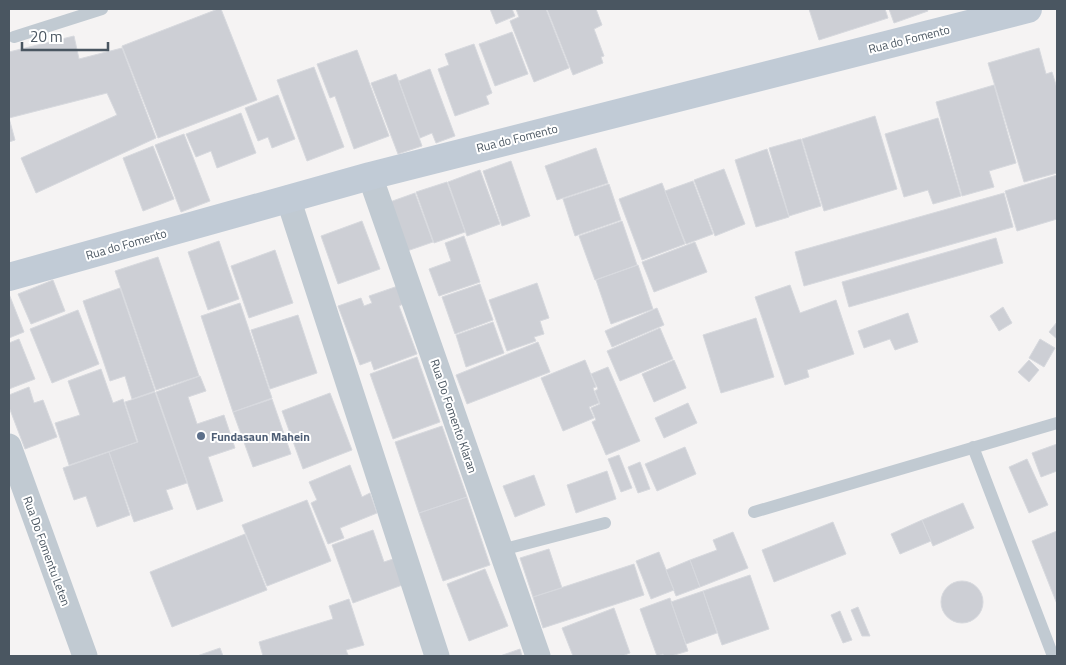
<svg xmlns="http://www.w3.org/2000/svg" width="1066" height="665" viewBox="0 0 1066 665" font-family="'Titillium Web',sans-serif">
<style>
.building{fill:#cdcfd5;stroke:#d7d9de}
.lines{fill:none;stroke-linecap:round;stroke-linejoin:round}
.lane{stroke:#c1cad2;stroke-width:12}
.street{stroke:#c1cad2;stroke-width:25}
.secondary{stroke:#c1cbd6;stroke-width:28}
.service-dot{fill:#5c6f8a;stroke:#fff;stroke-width:2}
.labels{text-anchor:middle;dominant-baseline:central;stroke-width:4;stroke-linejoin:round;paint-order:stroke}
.street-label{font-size:12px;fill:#4a5661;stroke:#fff}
.service-label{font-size:12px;font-weight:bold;fill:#4e5e75;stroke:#fff;text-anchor:start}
</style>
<rect width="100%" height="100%" fill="#f5f3f3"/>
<path class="building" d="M218 9H221L257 100 158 138 122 46Z
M490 9H512L515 16 496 24Z
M516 9H546L569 68 534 82 510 21 519 17Z
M547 9H596L602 25 594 29 604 56 601 57 603 63 573 75Z
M809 9H885L888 18 819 40Z
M889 9H927L928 11 894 23Z
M512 32 528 74 495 86 479 44Z
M74 36 79 59 122 48 156 138 36 193 21 158 117 115 107 93 9 118 15 140 9 142V52Z
M474 44 492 93 486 96 489 104 455 116 438 69 449 65 445 54Z
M1039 48 1046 74 1052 72 1057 88V173L1024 182 988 63Z
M357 50 389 136 354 149 335 96 330 98 317 64Z
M314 67 344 147 307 161 277 80Z
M430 69 455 136 436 143 432 133 420 138 399 81Z
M396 74 422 146 398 154 371 83Z
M994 85 1016 163 989 171 994 187 962 196 936 102Z
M278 95 295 139 272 148 268 137 258 141 245 108Z
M241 113 256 153 217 168 211 151 196 157 186 134Z
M875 116 897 189 824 211 802 139Z
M938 118 961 196 933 204 928 190 904 197 885 134Z
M184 134 210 201 181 212 155 145Z
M801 139 821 206 789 216 769 148Z
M153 146 174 199 143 211 123 158Z
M596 148 608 183 557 200 545 166Z
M767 149 789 217 756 227 735 160Z
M511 161 530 216 502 226 483 171Z
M724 169 745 224 715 236 694 180Z
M480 170 500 224 467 236 448 182Z
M1057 175V219L1017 231 1005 191Z
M693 181 713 234 686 244 665 191Z
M447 182 465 232 434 243 416 192Z
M662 183 685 244 642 260 619 199Z
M609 184 621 220 575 236 563 199Z
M415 193 433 242 404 252 387 203Z
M1004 193 1013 227 804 286 795 252Z
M362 221 380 269 338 284 321 236Z
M622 221 637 265 595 280 579 236Z
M464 236 480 282 439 296 429 269 451 261 445 243Z
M996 238 1003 263 849 307 842 282Z
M219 241 239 299 208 310 188 252Z
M695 242 707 272 654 292 642 262Z
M275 250 293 303 249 318 231 266Z
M158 257 199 376 156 390 115 271Z
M638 265 653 309 611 324 596 280Z
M53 280 65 311 31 324 18 294Z
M537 283 549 318 540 321 544 334 534 337 536 341 507 351 489 300Z
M480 284 493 320 455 334 442 297Z
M790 285 800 313 836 300 854 354 807 370 809 377 785 385 755 297Z
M398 286 405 303 399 306 417 354 374 370 371 361 360 365 338 306 361 298 364 306 372 303 369 296Z
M120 288 155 391 132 399 125 376 110 381 83 301Z
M9 294 24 332 9 338Z
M240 303 272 398 233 412 201 316Z
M1003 307 1012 323 999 331 990 316Z
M657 308 664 325 612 347 605 331Z
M78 310 99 364 52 383 30 329Z
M908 313 918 342 895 350 890 339 864 348 858 331Z
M298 315 317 373 270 389 251 330Z
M756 318 774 377 721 393 703 335Z
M493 322 504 353 466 367 456 335Z
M1057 322V339L1049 332Z
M660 328 673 359 620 381 607 351Z
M19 339 35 379 9 389V343Z
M1040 339 1055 348 1044 367 1029 358Z
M538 342 550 372 467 404 456 375Z
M417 357 440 422 393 439 370 374Z
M585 360 596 387 593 388 599 403 589 407 594 418 563 431 541 378Z
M674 360 686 388 654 402 642 374Z
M1029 360 1039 370 1029 382 1018 372Z
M608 367 640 441 606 455 592 422 596 420 591 408 600 404 595 391 598 389 591 374Z
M101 369 113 403 123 399 137 442 69 465 55 423 80 415 68 381Z
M200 376 206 391 188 397 197 424 224 415 235 448 208 457 223 501 197 510 156 392Z
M29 387 34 403 43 400 57 437 25 449 9 407V395Z
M155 392 187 483 166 490 173 509 134 522 109 452 138 442 125 402Z
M330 393 352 450 303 469 282 411Z
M272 399 291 454 253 467 233 412Z
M688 403 697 423 664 438 655 418Z
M442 426 467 497 419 513 395 442Z
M1057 444V471L1041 477 1032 453Z
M685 447 696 474 657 491 645 464Z
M109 452 130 515 97 527 86 496 74 500 63 468Z
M619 455 632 488 621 492 608 459Z
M1027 459 1048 505 1029 513 1009 467Z
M640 462 650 489 638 493 628 467Z
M350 465 362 497 370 493 377 513 340 528 344 538 328 544 311 503 317 500 309 482Z
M607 471 616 499 576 513 567 485Z
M534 475 545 505 515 517 503 486Z
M467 497 490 565 443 581 419 513Z
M307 500 331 561 267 586 242 525Z
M963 503 974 528 933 546 922 520Z
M922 520 931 541 900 554 891 534Z
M833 522 846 554 774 582 762 550Z
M373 530 384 562 396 558 405 584 353 603 332 545Z
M1057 531V604L1032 541Z
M733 532 748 568 700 587 690 560 717 550 713 540Z
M245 534 267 590 172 627 150 572Z
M549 549 562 588 533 597 520 558Z
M659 552 674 590 651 599 636 561Z
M690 560 700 587 676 596 666 570Z
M634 564 644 595 543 628 533 597Z
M485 569 508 626 469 641 447 584Z
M750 575 769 629 722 645 703 591Z
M941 602a21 21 0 1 1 42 0a21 21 0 1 1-42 0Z
M703 591 717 633 686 644 671 602Z
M670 598 688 651 671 656H664L663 654 657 656 640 609Z
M349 599 364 645 346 650 348 655 263 656 259 642 333 619 329 606Z
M858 607 870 636H862L851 610Z
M614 608 630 653 622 656H573L562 628Z
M840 611 852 640 843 643 831 615Z
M220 648 223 656H197Z
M520 649 522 656H500Z"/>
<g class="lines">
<path class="lane" d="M14 37 102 9
M973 447 1053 656
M754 512 1057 423
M501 550 605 523"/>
<path class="street" d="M370 176 538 656
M288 198 437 656
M9 446 85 656"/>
<path class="secondary" d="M9 277 370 176 1028 9"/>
</g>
<circle class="service-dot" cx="201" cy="436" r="5"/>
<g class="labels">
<g class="street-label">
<text transform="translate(909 39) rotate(-14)">Rua do Fomento</text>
<text transform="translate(517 138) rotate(-14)">Rua do Fomento</text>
<text transform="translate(126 244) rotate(-16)">Rua do Fomento</text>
<text transform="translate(454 416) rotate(71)">Rua Do Fomento Klaran</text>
<text transform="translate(47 551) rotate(70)">Rua Do Fomentu Leten</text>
</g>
<g class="service-label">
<text x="211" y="436">Fundasaun Mahein</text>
</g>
</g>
<rect width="1066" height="665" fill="none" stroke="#4a5661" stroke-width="20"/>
<path d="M22 42v8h86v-8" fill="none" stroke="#4a5661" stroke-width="2.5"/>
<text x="30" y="42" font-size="15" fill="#4a5661" stroke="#ffffff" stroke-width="4" paint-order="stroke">20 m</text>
</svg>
